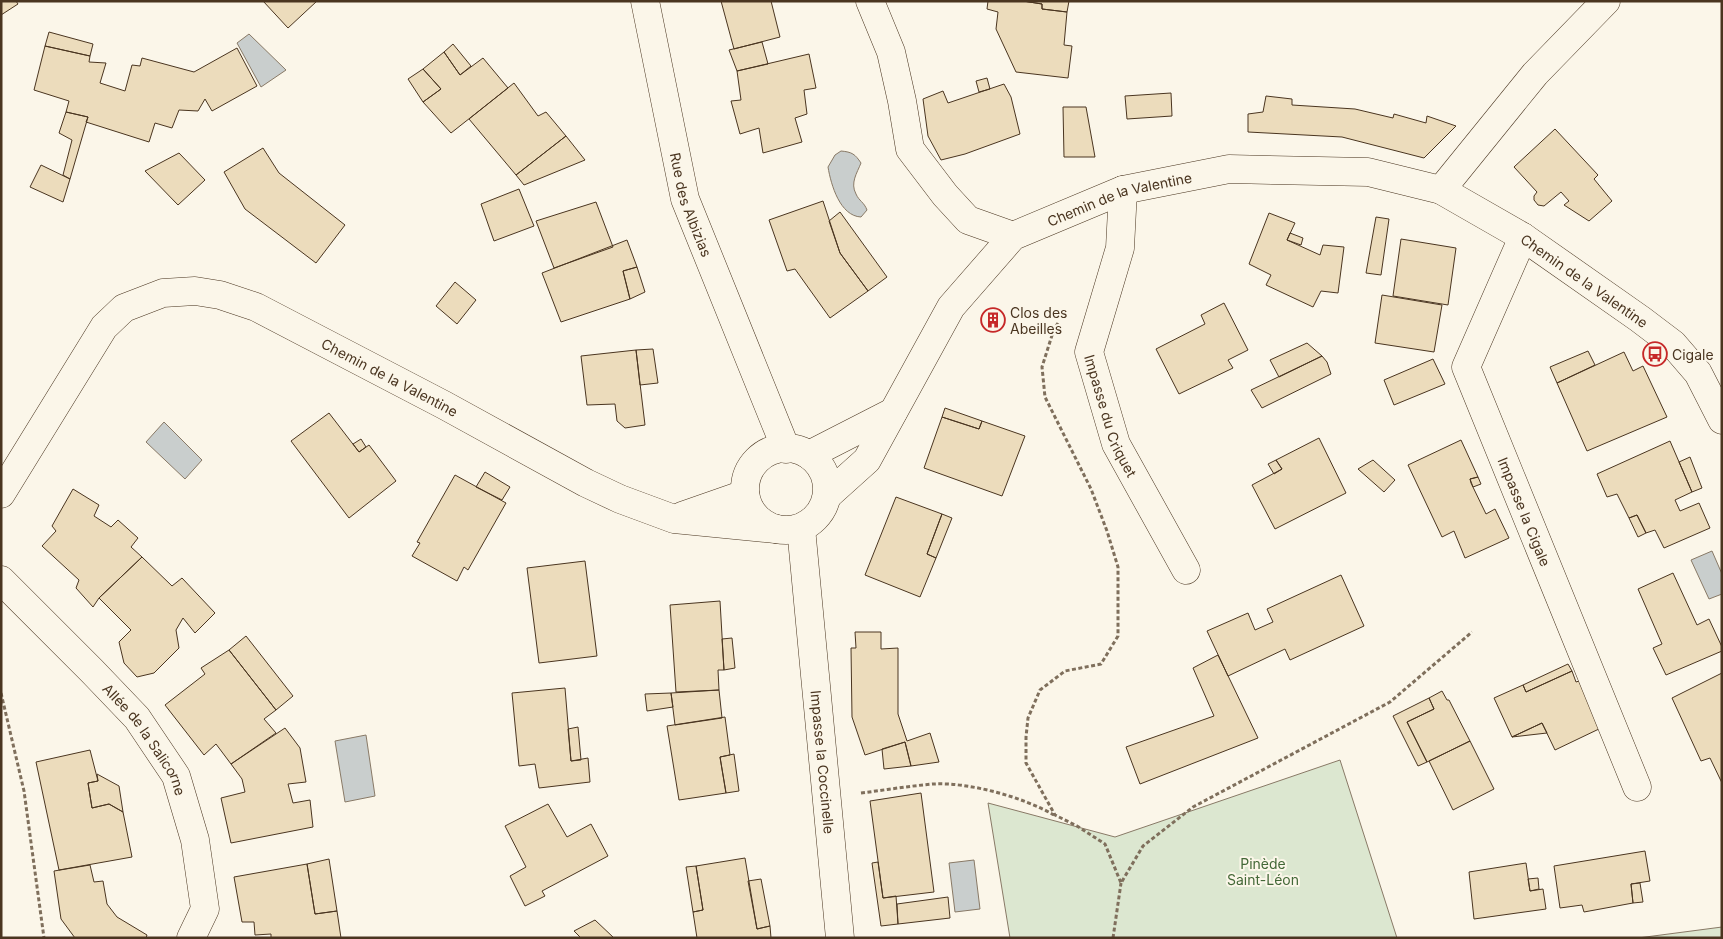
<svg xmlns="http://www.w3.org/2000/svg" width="1723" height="939" viewBox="0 0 1723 939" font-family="Inter,sans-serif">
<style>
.green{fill:#dce7d0;stroke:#887966}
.water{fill:#c9cecd;stroke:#887966}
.building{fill:#ecdcbc;stroke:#4a3520}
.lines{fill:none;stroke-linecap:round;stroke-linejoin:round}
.minor-casing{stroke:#4a3520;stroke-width:29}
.path{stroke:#7f6f5c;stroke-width:3;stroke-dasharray:4 2.5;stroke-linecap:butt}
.minor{stroke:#fbf6e9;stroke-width:28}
.labels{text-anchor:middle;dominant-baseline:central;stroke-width:4;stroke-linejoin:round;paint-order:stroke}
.street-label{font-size:14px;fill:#4a3520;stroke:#fbf6e9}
.poi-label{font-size:14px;fill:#4a3520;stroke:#fbf6e9;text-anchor:start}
.park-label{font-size:14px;fill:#436837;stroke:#fbf6e9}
</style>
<rect width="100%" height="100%" fill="#fbf6e9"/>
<path class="green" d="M1340 760 1397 938H1010L988 803 1115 837Z
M1722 927V938H1638Z"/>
<path class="water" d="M249 34 286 70 261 87 237 43Z
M841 151C852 152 855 154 861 163 857 173 850 183 856 194 859 201 864 202 867 210L861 217C840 216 831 185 828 167L835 155Z
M164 422 202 460 185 479 146 442Z
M1712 551 1722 574V594L1709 599 1691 560Z
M366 735 375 796 345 802 335 741Z
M974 860 980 909 955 912 949 863Z"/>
<path class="building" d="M1 1H16L18 4 1 15Z
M263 1H317L288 28Z
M721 1H771L780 37 734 49Z
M988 1H1023L1042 4V9L1067 12 1064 45 1072 46 1068 78 1016 72 996 29 998 12 987 9Z
M1023 1H1069L1067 12 1042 9V4Z
M49 32 93 44 90 56 45 46Z
M762 42 768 64 737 71 729 50Z
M453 44 471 66 460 75 444 52Z
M45 46 90 56 89 62 106 63 100 83 125 91 132 65 140 66 142 58 194 72 237 48 257 86 212 111 205 99 198 111 179 110 172 128 155 123 149 142 86 122 88 117 66 112 69 101 34 90Z
M444 52 460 75 483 58 508 88 451 133 423 102 441 89 423 69Z
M809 54 816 88 804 90 807 114 795 118 802 142 763 153 759 128 740 134 731 101 741 100 737 71Z
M423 69 441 89 423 102 408 79Z
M987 78 990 89 979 92 976 81Z
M514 83 538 116 546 112 566 136 516 175 469 119Z
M1004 84 1011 97 1020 134 965 154 941 160 928 136 923 99 943 91 948 103Z
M1171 93 1172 116 1127 119 1125 96Z
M1266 96 1292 99V105L1355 109 1393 118 1394 114 1426 123 1427 116 1456 126 1424 158 1342 137 1248 132V114L1263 112Z
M1063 107H1086L1095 157H1064Z
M66 112 88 117 70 179 63 175 72 140 59 133Z
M1555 129 1598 175 1594 179 1612 201 1589 221 1564 205 1569 201 1561 192 1544 206 1538 205 1534 200V196L1537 192 1514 167Z
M566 136 585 160 524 185 516 175Z
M263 148 279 173 345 225 316 263 245 209 224 172Z
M179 153 205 180 178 205 145 171Z
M41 165 70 179 63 202 30 187Z
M519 189 534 226 494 241 481 204Z
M823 201 840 253 868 291 830 318 795 269 787 271 769 220Z
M596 202 613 247 554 268 536 221Z
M840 212 887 277 868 291 840 253 829 221Z
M1269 213 1295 223 1287 240 1320 255 1323 245 1344 247 1338 293 1321 291 1313 307 1266 285 1271 275 1249 264Z
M1376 217 1389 219 1381 275 1366 273Z
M1290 233 1303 238 1301 245 1287 240Z
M1401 239 1456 248 1448 305 1393 296Z
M627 240 637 267 623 271 630 299 561 322 542 273Z
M637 267 645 292 630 299 623 271Z
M455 282 476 300 457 324 436 306Z
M1382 295 1442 305 1434 352 1375 343Z
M1224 303 1248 350 1228 360 1233 368 1179 394 1156 349 1205 324 1201 315Z
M994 308 1004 316 992 331 982 323Z
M1307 343 1322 356 1279 377 1270 360Z
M653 349 658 383 640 385 636 350Z
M636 350 645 425 625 428 617 421 615 404 587 405 581 356Z
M1588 351 1595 365 1557 383 1550 367Z
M1624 352 1633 371 1643 366 1667 417 1587 451 1557 383Z
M1322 356 1327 362 1331 374 1262 408 1251 390Z
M1433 359 1445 384 1394 405 1384 380Z
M945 408 982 421 979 429 942 417Z
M329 413 359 452 369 445 396 481 349 518 291 441Z
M942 417 979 429 982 421 1025 436 1002 496 924 468Z
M1319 438 1346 493 1275 529 1252 485 1282 469 1276 460Z
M361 439 366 447 359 452 353 444Z
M1461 440 1478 477 1470 479 1471 483 1486 514 1495 509 1509 538 1465 558 1454 531 1442 537 1408 465Z
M1670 441 1692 492 1675 500 1680 511 1699 503 1710 528 1664 548 1655 530 1646 533 1637 515 1629 518 1617 494 1607 497 1597 474Z
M1690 457 1702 488 1692 492 1679 462Z
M1276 460 1282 469 1274 474 1268 464Z
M1373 460 1395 480 1384 492 1358 469Z
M485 472 510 487 502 500 476 487Z
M455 475 506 503 468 570 464 567 457 581 412 556 420 543 417 542Z
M1478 477 1481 484 1473 487 1470 479Z
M73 489 99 505 94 516 111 527 118 520 138 538 131 547 142 557 99 598 93 607 76 588 79 580 42 546 56 531 52 526Z
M896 497 942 514 927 554 936 558 920 597 865 575Z
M942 514 952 518 936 558 927 554Z
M1637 515 1646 533 1638 537 1629 518Z
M142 557 172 586 182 578 215 613 195 633 183 618 176 630 179 648 154 673 137 677 124 663 119 642 131 630 99 598Z
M585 561 597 656 539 663 527 568Z
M1673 573 1697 625 1709 619 1722 647V651L1666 675 1653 648 1662 644 1638 589Z
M1341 575 1364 626 1290 660 1285 649 1228 676 1207 631 1248 613 1255 630 1273 622 1267 609Z
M720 601 724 670H718L719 690 676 692 670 605Z
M855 632H881V649L898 648V714L907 741 930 733 939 762 911 766 905 742 865 755 852 717 851 648H856Z
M246 636 293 696 276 710 229 650Z
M732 638 735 668 724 670 722 639Z
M229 650 276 710 264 719 276 733 231 764 216 744 204 755 165 705 205 674 201 668Z
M1218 655 1258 738 1140 784 1126 747 1214 716 1193 668Z
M1568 664 1572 671 1526 692 1523 685Z
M1572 671 1576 682 1579 681 1601 728 1555 750 1542 723 1512 737 1494 698 1523 685 1526 692Z
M1722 673V783L1710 758 1701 761 1672 698Z
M565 688 571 761 588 758 590 782 539 788 535 764 519 766 512 693Z
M719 690 722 718 675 725 671 693Z
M1442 691 1447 700H1449L1470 741 1427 762 1407 722 1434 709 1429 698Z
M671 693 673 707 647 711 645 694Z
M1429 698 1434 709 1407 722 1427 762 1418 766 1393 716Z
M725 717 730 755 720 757 726 793 679 800 667 726Z
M1542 723 1547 733 1512 737Z
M578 727 581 760 571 761 568 729Z
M285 728 300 748 306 782 288 784 293 803 310 800 313 827 231 843 221 798 245 792 242 779 231 764Z
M1470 741 1494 789 1453 810 1429 761Z
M905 742 911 766 884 769 882 749Z
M90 750 98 781 88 783 92 808 109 804 123 812 132 857 59 870 36 762Z
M734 754 739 791 726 793 720 757Z
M97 774 119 786 123 812 109 804 92 808 88 783 98 781Z
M921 793 934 892 883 898 870 801Z
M548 804 567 837 591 824 608 856 542 891 545 896 525 906 510 876 526 867 505 826Z
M1645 851 1650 881 1631 884 1633 903 1584 912 1582 905 1560 908 1554 866Z
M745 858 757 929 770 926 771 938H697L693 912 703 910 696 866Z
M329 859 337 911 315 914 307 864Z
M878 862 883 898 896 896 898 924 881 926 872 863Z
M1526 863 1530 891 1543 889 1546 909 1474 919 1469 872Z
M307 864 315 914 337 911 341 938H271V934L255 935 254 922H242L234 877Z
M90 865 94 882 103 881 107 904 117 917 147 935 146 938H75L61 919 54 871Z
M696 866 703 910 693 912 686 867Z
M1538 878 1539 889 1530 891 1528 879Z
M761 879 770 926 757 929 748 881Z
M1640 883 1643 902 1633 903 1631 884Z
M948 897 950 918 898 924 897 904Z
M595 920 614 938H581L574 931Z"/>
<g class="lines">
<g class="minor-casing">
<g id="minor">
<path id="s1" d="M645 1 685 199 786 449"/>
<path d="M870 1 891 52 902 101 910 149 945 195 968 220 1013 236"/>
<path id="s2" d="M1123 190 1120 248 1089 352 1116 444 1186 570"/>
<path d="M1441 190 1535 74 1606 1"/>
<path id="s3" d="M1523 237 1466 367 1637 787"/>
<circle cx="786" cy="489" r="41"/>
<path d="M809 455 893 412"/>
<path id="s4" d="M1 494 104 327 124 308 163 293 195 291 220 295 256 307 444 405 586 483 620 499 674 519 776 529"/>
<path id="s5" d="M827 496 867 460 951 307 1013 236 1123 190 1229 169 1368 172 1441 190 1523 237 1640 319 1673 344 1698 373 1722 420"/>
<path d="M682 516 745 494"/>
<path id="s6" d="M801 528 840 938"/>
<path id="s7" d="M1 580 92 671 137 718 176 776 195 840 205 909 191 938"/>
</g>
</g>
<path class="path" d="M1058 323 1054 329 1042 367 1045 397 1091 489 1107 531 1118 567V636L1101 664 1065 671 1040 690 1028 718 1026 737V763L1055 815 1077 826 1105 844 1121 883 1143 846 1193 807 1390 702 1472 632
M1 693 24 791 44 938
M861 793C885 790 909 786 933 784 969 782 1023 797 1054 815
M1113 938 1121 883"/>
<use href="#minor" class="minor"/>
</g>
<defs>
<g id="building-ring" transform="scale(1.25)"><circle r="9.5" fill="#fbf6e9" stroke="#c62828" stroke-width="1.5"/><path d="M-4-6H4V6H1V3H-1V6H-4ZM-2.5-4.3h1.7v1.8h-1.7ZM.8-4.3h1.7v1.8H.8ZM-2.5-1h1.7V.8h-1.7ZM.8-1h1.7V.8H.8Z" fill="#c62828"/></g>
<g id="bus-ring" transform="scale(1.25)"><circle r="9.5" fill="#fbf6e9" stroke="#c62828" stroke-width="1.5"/><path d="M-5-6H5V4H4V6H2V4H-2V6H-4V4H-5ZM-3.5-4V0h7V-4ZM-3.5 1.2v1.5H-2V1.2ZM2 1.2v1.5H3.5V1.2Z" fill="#c62828"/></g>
</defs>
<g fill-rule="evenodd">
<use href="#building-ring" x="993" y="320"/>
<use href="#bus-ring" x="1655" y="354"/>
</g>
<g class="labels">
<g class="street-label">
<text stroke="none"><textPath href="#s5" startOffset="436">Chemin de la Valentine</textPath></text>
<text stroke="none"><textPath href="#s1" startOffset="209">Rue des Albizias</textPath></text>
<text stroke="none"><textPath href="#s5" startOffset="934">Chemin de la Valentine</textPath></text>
<text stroke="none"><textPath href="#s4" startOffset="512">Chemin de la Valentine</textPath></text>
<text stroke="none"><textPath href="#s2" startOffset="234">Impasse du Criquet</textPath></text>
<text stroke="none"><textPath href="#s3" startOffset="298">Impasse la Cigale</textPath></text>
<text stroke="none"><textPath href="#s7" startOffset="216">Allée de la Salicorne</textPath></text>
<text stroke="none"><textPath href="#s6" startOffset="235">Impasse la Coccinelle</textPath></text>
</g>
<g class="poi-label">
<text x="1010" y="312">Clos des<tspan x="1010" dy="16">Abeilles</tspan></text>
<text x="1672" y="354">Cigale</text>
</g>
<g class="park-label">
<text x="1263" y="863">Pinède<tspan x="1263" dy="16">Saint-Léon</tspan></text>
</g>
</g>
<rect width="1723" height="939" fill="none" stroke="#4a3520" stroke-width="5"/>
</svg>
